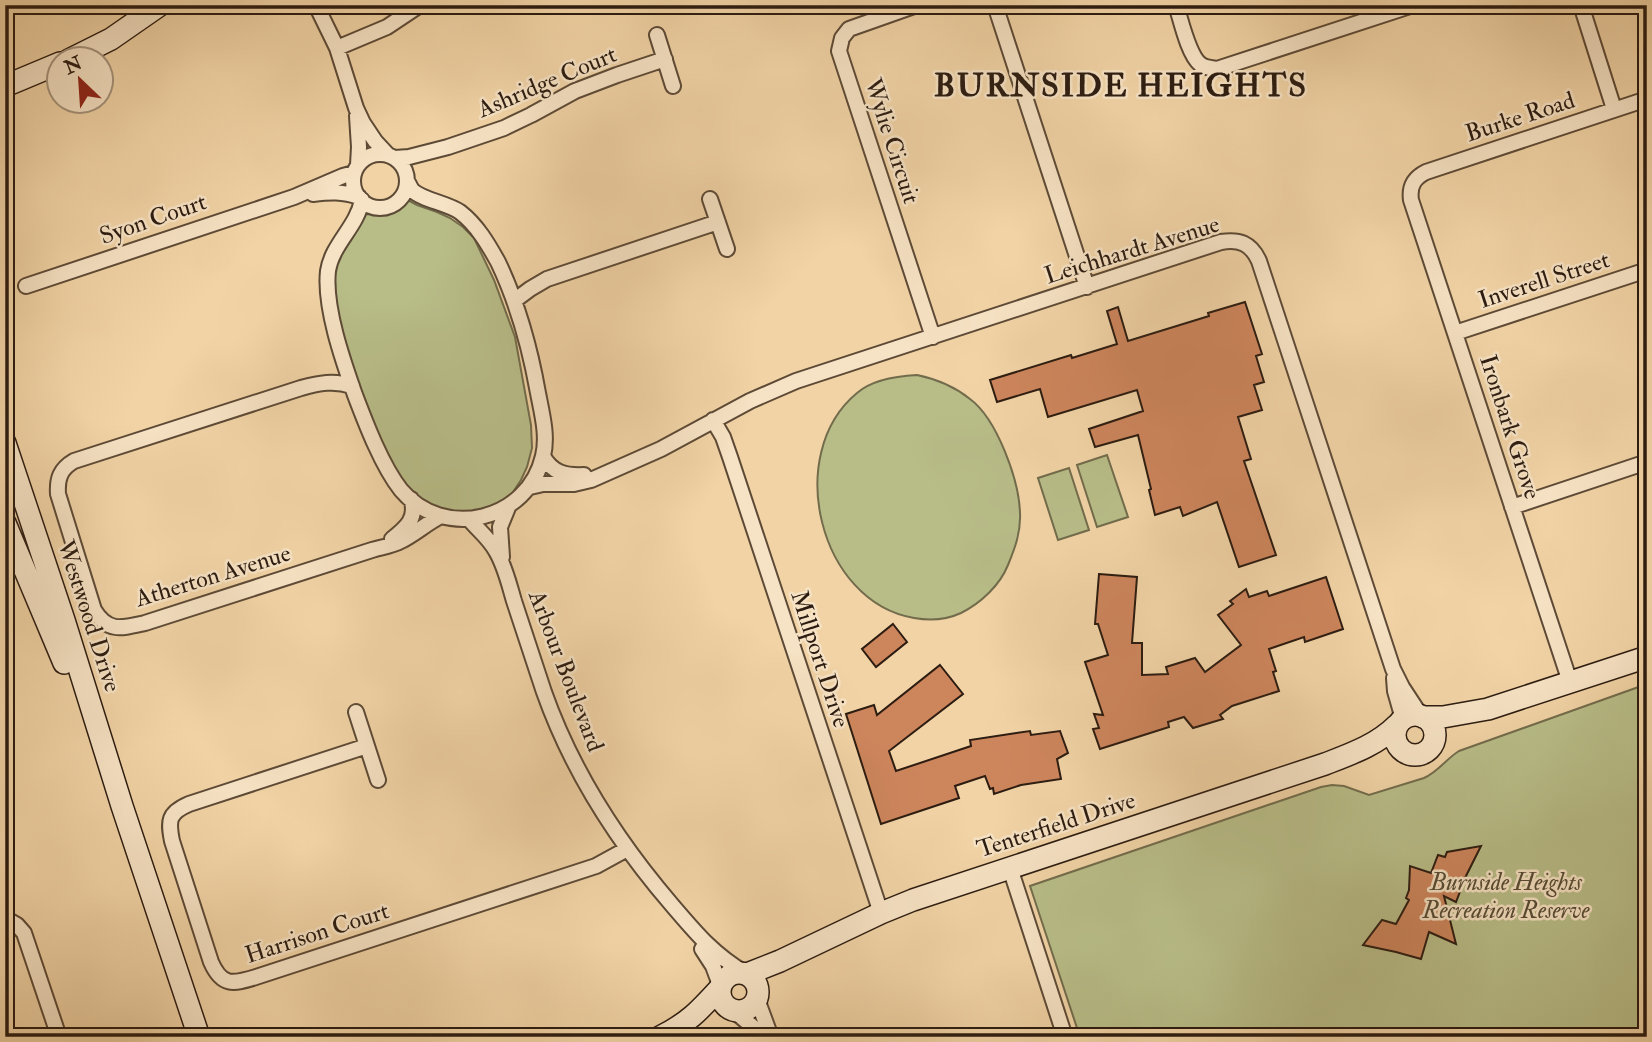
<svg xmlns="http://www.w3.org/2000/svg" width="1652" height="1042" viewBox="0 0 1652 1042" font-family="'IM FELL Double Pica',serif">
<style>
.green{fill:#b8bd88;stroke:#726c4c;stroke-width:2}
.building{fill:#cd855c;stroke:#2c1c11;stroke-width:2}
.lines{fill:none;stroke-linecap:round;stroke-linejoin:round}
.street-casing{stroke:#5d4a36;stroke-width:18}
.secondary-casing{stroke:#2c1c11;stroke-width:24}
.street{stroke:#f6e2c4;stroke-width:14}
.secondary{stroke:#f6e2c4;stroke-width:21}
.labels{text-anchor:middle;dominant-baseline:central;stroke-width:5;stroke-linejoin:round;paint-order:stroke}
.street-label{font-size:24px;fill:#2c1c11;stroke:#f6e2c4}
.park-label{font-size:24px;font-style:italic;fill:#564c35;stroke:#f6e2c4}
.district-label{font-size:32px;font-weight:bold;letter-spacing:2px;fill:#2c1c11;stroke:#f6e2c4}
</style>
<rect width="100%" height="100%" fill="#f1d3a5"/>
<filter id="stains"><feTurbulence type="fractalNoise" baseFrequency=".00286" numOctaves="4"/><feColorMatrix values="0 0 0 0 .2 0 0 0 0 .09 0 0 0 0 .02 0 0 0 .5 -.17"/></filter>
<radialGradient id="worn" r=".72"><stop offset=".6" stop-color="#630" stop-opacity="0"/><stop offset="1" stop-color="#630" stop-opacity=".3"/></radialGradient>
<path class="green" d="M404 198 417 205 437 212 450 218 463 227 474 238 494 280 515 337 531 425 532 448 527 467 521 480 511 495 499 504 486 510 461 514 431 508 405 488 366 413 330 293 335 260 363 214C384 215 389 213 404 198Z
M917 375C936 379 954 386 970 399 997 419 1019 480 1020 513 1021 532 1015 548 1008 565 1000 585 981 603 961 613 946 620 931 621 914 618 819 602 783 454 857 393 873 379 897 376 917 375Z
M1107 455 1128 517 1097 527 1077 465Z
M1069 468 1089 530 1058 540 1038 478Z
M1647 684V1037H1080L1030 886 1321 787 1332 785 1344 786 1369 795 1424 778C1438 772 1446 759 1459 751Z"/>
<path class="building" d="M1245 302 1262 354 1256 356 1264 382 1254 385 1262 410 1238 417 1251 459 1244 461 1276 555 1239 567 1217 502 1183 516 1180 507 1155 515 1149 490 1151 489 1138 435 1095 447 1089 429 1143 411 1137 390 1048 417 1040 389 997 402 990 380 1071 355 1072 358 1117 344 1107 311 1118 307 1128 341 1209 316 1208 313Z
M1099 574 1137 577 1132 643H1142V675L1168 674 1166 667 1195 658 1205 672 1241 645 1218 615 1233 604 1230 601 1246 589 1249 597 1267 591 1269 596 1326 577 1343 629 1305 642 1304 637 1269 649 1276 671 1273 672 1279 691 1232 706 1220 715 1223 719 1193 728 1184 717 1168 722 1169 727 1100 749 1093 729 1099 728 1094 714 1103 715 1085 662 1108 655 1098 624H1095Z
M893 624 907 642 876 667 862 649Z
M940 665 963 694 889 751 896 771 971 746 970 740 1030 731 1031 735 1060 731 1068 753 1057 759 1061 779 1021 785 994 794 993 788 990 789 985 776 955 786 959 798 881 824 846 714 874 705 877 715Z
M1481 846 1466 876 1456 902 1444 896 1456 944 1429 932 1421 959 1396 952 1363 945 1382 920 1396 924 1409 900 1406 898 1409 890 1410 866 1431 873 1438 855 1445 857 1447 852Z"/>
<g class="lines">
<g class="street-casing">
<path id="street" d="M316 5 337 48 356 108 363 123 375 141 388 155
M917 5 849 29 842 38 839 51 933 337
M995 5 1087 287
M1176 5C1181 20 1188 54 1200 64 1205 68 1211 68 1217 69L1413 5
M1581 5 1614 109
M657 35 673 86
M337 48 387 27 420 5
M357 116 359 147 358 165
M353 181a27 27 0 1 1 54 0a27 27 0 1 1-54 0Z
M395 158 409 157 448 147 504 128 531 115 575 91 617 75 665 59
M313 194C329 192 343 191 359 197
M710 199 727 249
M362 200C357 227 332 244 328 271 324 307 343 361 355 395 366 424 382 466 401 490 444 541 528 521 543 456 548 436 542 414 538 393 530 348 518 304 498 262 488 244 477 225 460 212 447 203 422 200 412 190 410 187 409 184 407 181
M26 286 294 197 343 176 354 173
M514 301 530 289 547 279 718 222
M1455 333 1647 270
M352 386C334 380 319 383 301 388L74 461C60 469 57 479 58 494L94 610C108 633 122 628 145 623L372 550C382 547 392 546 401 541 415 534 427 523 441 516
M713 420 723 437 730 457 881 913
M543 456C552 473 566 476 584 475
M530 487 543 484H574L591 480 661 449 750 401 796 381 1221 242C1239 239 1251 243 1259 261L1393 669 1402 687 1421 716
M1512 507 1647 462
M469 519C478 530 489 538 496 551 505 566 509 584 514 601 524 631 534 661 544 692 572 771 617 841 672 905 696 933 713 954 745 973
M392 539C406 528 418 518 411 499
M502 557 500 527 509 505
M1394 678 1395 691 1403 719
M1570 682 1411 200C1409 186 1414 178 1426 172L1647 99
M356 712 378 780
M367 746 189 804C168 813 168 821 172 841L211 962C222 987 233 984 256 977L596 866 627 849
M1010 868 1065 1037
M5 918 17 925 24 933 59 1037
M702 949 713 966 720 985
M757 999 771 1037
M734 1011 765 1037"/>
</g>
<g class="secondary-casing">
<path id="secondary" d="M69 60 111 39 160 5
M5 86 60 63
M5 443 64 620 122 806 199 1037
M5 523 64 663
M1395 735a20 20 0 1 1 40 0a20 20 0 1 1-40 0Z
M1423 717H1443L1488 709 1647 657
M720 992a19 19 0 1 1 38 0a19 19 0 1 1-38 0Z
M747 974 780 961 881 913 913 900 1325 764C1351 754 1377 745 1397 725
M660 1037C688 1023 699 1011 720 988"/>
</g>
<use href="#street" class="street"/>
<use href="#secondary" class="secondary"/>
</g>
<g class="labels">
<g class="street-label">
<text transform="translate(547 82) rotate(-23)">Ashridge Court</text>
<text transform="translate(1520 117) rotate(-18)">Burke Road</text>
<text transform="translate(892 141) rotate(72)">Wylie Circuit</text>
<text transform="translate(153 219) rotate(-19)">Syon Court</text>
<text transform="translate(1132 250) rotate(-17)">Leichhardt Avenue</text>
<text transform="translate(1544 280) rotate(-18)">Inverell Street</text>
<text transform="translate(1510 427) rotate(72)">Ironbark Grove</text>
<text transform="translate(213 576) rotate(-17)">Atherton Avenue</text>
<text transform="translate(89 616) rotate(72)">Westwood Drive</text>
<text transform="translate(820 659) rotate(72)">Millport Drive</text>
<text transform="translate(566 671) rotate(69)">Arbour Boulevard</text>
<text transform="translate(1056 825) rotate(-18)">Tenterfield Drive</text>
<text transform="translate(317 933) rotate(-18)">Harrison Court</text>
</g>
<g class="park-label">
<text x="1506" y="882">Burnside Heights<tspan x="1506" dy="28">Recreation Reserve</tspan></text>
</g>
<g class="district-label">
<text x="1121" y="86">BURNSIDE HEIGHTS</text>
</g>
</g>
<rect width="1652" height="1042" fill="none" stroke="#f1d3a5" stroke-width="28"/>
<rect x="7" y="7" width="1638" height="1028" fill="none" stroke="#2c1c11" stroke-width="3.5"/>
<rect x="14" y="14" width="1624" height="1014" fill="none" stroke="#2c1c11" stroke-width="2"/>
<g transform="translate(80 80) rotate(335)"><circle r="33" fill="#f6e2c4" stroke="#a5937c" stroke-width="2"/>
<path d="M0-5L12 26L0 18L-12 26Z" fill="#8f2418"/>
<text y="-10" font-size="19" font-weight="bold" text-anchor="middle" fill="#2c1c11">N</text>
</g>
<rect width="100%" height="100%" filter="url(#stains)"/>
<rect width="100%" height="100%" fill="url(#worn)"/>
</svg>
